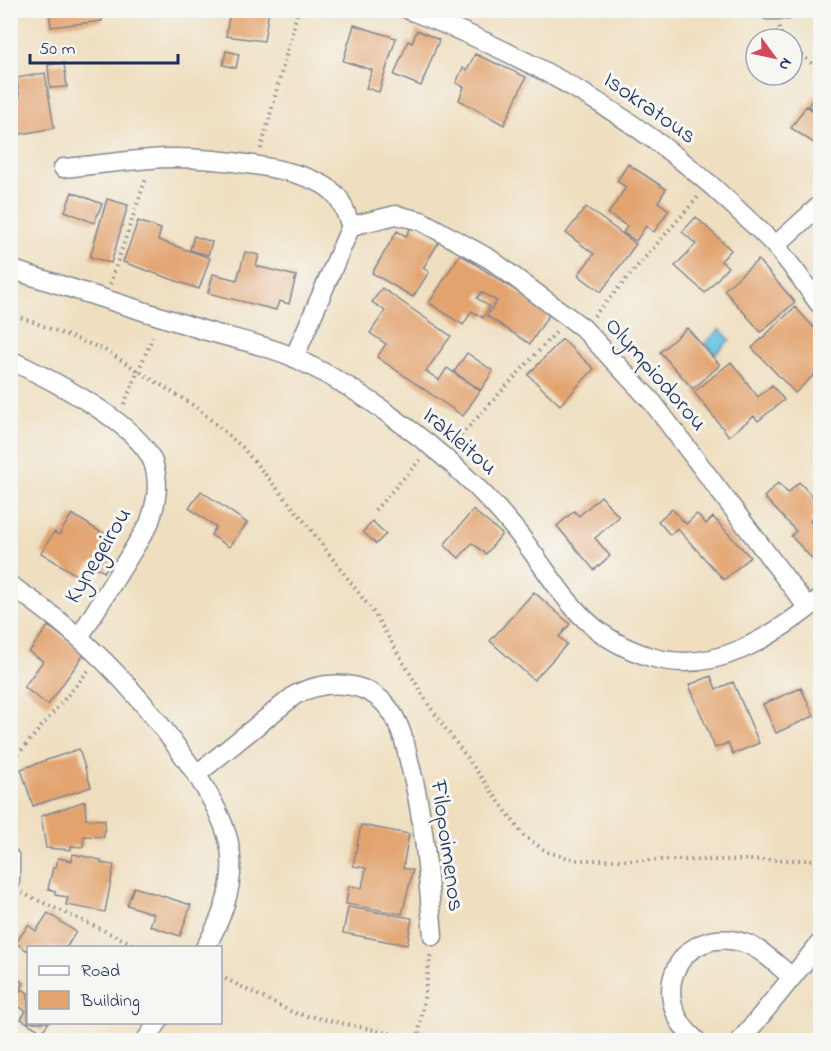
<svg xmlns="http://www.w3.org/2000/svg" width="831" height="1051" viewBox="0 0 831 1051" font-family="'Indie Flower',sans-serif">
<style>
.water{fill:#65c3e3;stroke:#4079a0;stroke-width:1.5}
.building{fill:#e2a36e}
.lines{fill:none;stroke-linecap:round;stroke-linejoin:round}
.street-casing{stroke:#85878f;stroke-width:21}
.path{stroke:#85878f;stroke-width:4;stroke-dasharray:1.5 4.5;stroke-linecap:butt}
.street{stroke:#fff;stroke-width:18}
.labels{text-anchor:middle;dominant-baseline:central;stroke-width:6;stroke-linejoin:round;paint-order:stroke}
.street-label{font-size:24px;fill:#1b2f5e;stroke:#f6f6f2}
</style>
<rect width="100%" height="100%" fill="#f6f6f2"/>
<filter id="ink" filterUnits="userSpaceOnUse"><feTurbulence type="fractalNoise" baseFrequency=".0167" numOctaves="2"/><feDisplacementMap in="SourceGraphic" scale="12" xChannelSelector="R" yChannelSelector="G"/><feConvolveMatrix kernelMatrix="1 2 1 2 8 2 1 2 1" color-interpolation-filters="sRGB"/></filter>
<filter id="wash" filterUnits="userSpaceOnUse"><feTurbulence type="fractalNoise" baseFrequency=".008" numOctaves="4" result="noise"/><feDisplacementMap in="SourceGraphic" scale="24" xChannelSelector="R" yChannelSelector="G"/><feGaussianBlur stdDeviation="1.35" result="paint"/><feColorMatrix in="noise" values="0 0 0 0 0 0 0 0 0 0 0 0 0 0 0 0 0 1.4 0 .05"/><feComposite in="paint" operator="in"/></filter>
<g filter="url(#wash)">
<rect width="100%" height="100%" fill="#efdfc0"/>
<path class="water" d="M720 329 730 340 715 354 705 343Z"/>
<g id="blocks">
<path class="building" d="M49 10H101L102 21 51 27Z
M230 10H269L264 41 226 36Z
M354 25 396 38 379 92 366 88 372 70 343 61Z
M417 30 439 40 421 86 394 75 408 41 412 43Z
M226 51 239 54 236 68 223 65Z
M475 54 526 77 504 125 459 100 464 87 456 83 463 68 467 70Z
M64 63 67 87 50 88 48 65Z
M45 73 54 128 16 135 10 100 20 98 16 78Z
M820 88V114L808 106Z
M806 106 820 116V147L791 128Z
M628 164 666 189 658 202 669 210 654 232 646 226 636 241 623 233 627 226 608 214 626 187 617 181Z
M72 192 102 204 94 223 65 211Z
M107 199 128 205 111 263 90 257Z
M586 207 636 244 601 292 578 275 594 254 566 233Z
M696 217 731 250 721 261 728 267 705 293 675 266 696 244 682 232Z
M138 221 161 229 158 240 210 258 199 289 123 262Z
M412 226 439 242 423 268 429 272 413 297 372 273 397 231 406 236Z
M194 236 212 242 208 255 190 250Z
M245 252 259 255 256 266 296 276 289 304 279 301 276 310 208 293 213 274 237 280Z
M460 254 550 313 530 344 487 316 497 301 481 292 477 298 490 307 483 318 472 311 463 325 429 303Z
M758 260 795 302 761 332 724 290Z
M382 288 451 336 426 371 439 380 447 368 480 391 463 416 377 357 386 344 370 333 385 311 372 302Z
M795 307 820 334V369L795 393 752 348Z
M687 328 720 365 693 389 660 352Z
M562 339 594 369 560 405 528 375Z
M467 353 493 371 481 390 454 372Z
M731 362 758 397 772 385 784 400 758 421 754 416 729 436 694 392Z
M799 482 820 504V511L810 521 816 528 820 524V567L791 536 796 531 764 497 778 483 788 493Z
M201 491 247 523 229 547 211 535 216 527 189 508Z
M601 496 619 517 595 538 610 556 594 570 557 526 574 511 579 516Z
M672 509 686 524 697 514 706 524 713 517 750 557 724 580 677 528 670 535 658 521Z
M473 510 502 534 486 554 472 543 459 558 444 545Z
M72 514 113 540 104 554 113 559 104 572 90 563 81 578 41 553 54 532 59 535Z
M372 521 386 534 376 544 363 532Z
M534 592 570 624 559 637 567 644 534 680 490 641Z
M48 626 85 653 48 705 24 687 43 661 29 652Z
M711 676 716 689 733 682 759 743 733 754 728 743 715 748 689 685Z
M801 688 814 716 776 733 763 704Z
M79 749 91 787 33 806 21 769Z
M85 801 86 819 105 820 104 837 84 836 83 847 71 846V850L46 848 41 816Z
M361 825 409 834 403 868 413 870 402 914 346 904 349 886 362 888 366 868 353 866Z
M73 854 101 860V863L114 865 105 912 66 905 68 897 55 895V891L48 889 53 867H56L58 858 72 861Z
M134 887 191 905 180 936 150 926 154 914 127 905Z
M348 907 412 918 407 945 343 933Z
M48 913 76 932 66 948H28V951L16 943 28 925 36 931Z
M10 975 24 983 13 1002 10 1001Z
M22 989 28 993V1022H49L42 1032 21 1019 26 1011 13 1003Z"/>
</g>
</g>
<g filter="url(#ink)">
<use href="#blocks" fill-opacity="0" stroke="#85878f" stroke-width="1.5"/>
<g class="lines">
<g class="street-casing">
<path id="street" d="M409 10C530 56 643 119 737 209 750 222 764 233 776 247 792 265 806 286 820 305
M768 10H788
M63 168C100 165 138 158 174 158 210 158 310 167 334 193 343 201 346 215 351 226L294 358
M351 226 396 215 421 221 490 259 583 328 653 403 808 608
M775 246 820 205
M10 269C75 290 139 310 203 330 233 339 267 345 295 358 331 375 367 397 398 421 438 450 476 483 508 521 556 576 573 634 651 657 714 676 772 637 820 599
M10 360C48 378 141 424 154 465 160 485 156 504 149 524L80 636
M10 585C81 632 133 685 182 754 201 780 222 812 229 843 237 879 223 917 205 948
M197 774 295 695C327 678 371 680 392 713 402 729 406 747 410 765 425 821 428 878 433 936
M10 858V882
M146 1040 158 1022
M696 1040C643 995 682 923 744 943 761 948 778 966 792 977
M741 1040 820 943"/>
</g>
<path class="path" d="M779 27 783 39
M792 47 820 70
M261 149 298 10
M110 284 146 178
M10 313 105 350 196 407 242 447 301 517 374 613 430 707 524 836 547 852 576 860H820
M594 316 698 197
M124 404 154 334
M453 444 558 330
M375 510 420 460
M10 764 89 670
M22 893 142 948
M220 976 294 1013 422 1040
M418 1040 431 951"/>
<use href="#street" class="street"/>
</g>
</g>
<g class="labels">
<g class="street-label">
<text transform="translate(649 109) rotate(35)">Isokratous</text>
<text transform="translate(655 375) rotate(49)">Olympiodorou</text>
<text transform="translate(459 442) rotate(41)">Irakleitou</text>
<text transform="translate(99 556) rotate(-59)">Kynegeirou</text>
<text transform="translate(446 846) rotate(82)">Filopoimenos</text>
</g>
</g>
<rect width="831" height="1051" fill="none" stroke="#f6f6f2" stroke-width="36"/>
<rect x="27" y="946" width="195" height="78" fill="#f6f6f2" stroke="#9ea6b7" stroke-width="1.5"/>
<rect x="39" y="966" width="30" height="9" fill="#ffffff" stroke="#9ea6b7" stroke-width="1.5"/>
<text x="81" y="976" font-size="18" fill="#1b2f5e">Road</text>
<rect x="39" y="991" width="30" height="18" fill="#e2a36e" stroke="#9ea6b7" stroke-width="1.5"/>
<text x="81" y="1006" font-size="18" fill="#1b2f5e">Building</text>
<g transform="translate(774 57) rotate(123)"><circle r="28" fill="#f6f6f2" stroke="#9ea6b7" stroke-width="1.5"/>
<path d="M0-4.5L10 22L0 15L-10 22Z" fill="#d1495b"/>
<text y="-9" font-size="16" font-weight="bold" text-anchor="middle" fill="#1b2f5e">N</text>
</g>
<path d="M30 54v9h148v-9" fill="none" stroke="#1b2f5e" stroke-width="3"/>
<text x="39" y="54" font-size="18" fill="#1b2f5e" stroke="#f6f6f2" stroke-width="4.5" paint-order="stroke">50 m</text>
</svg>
